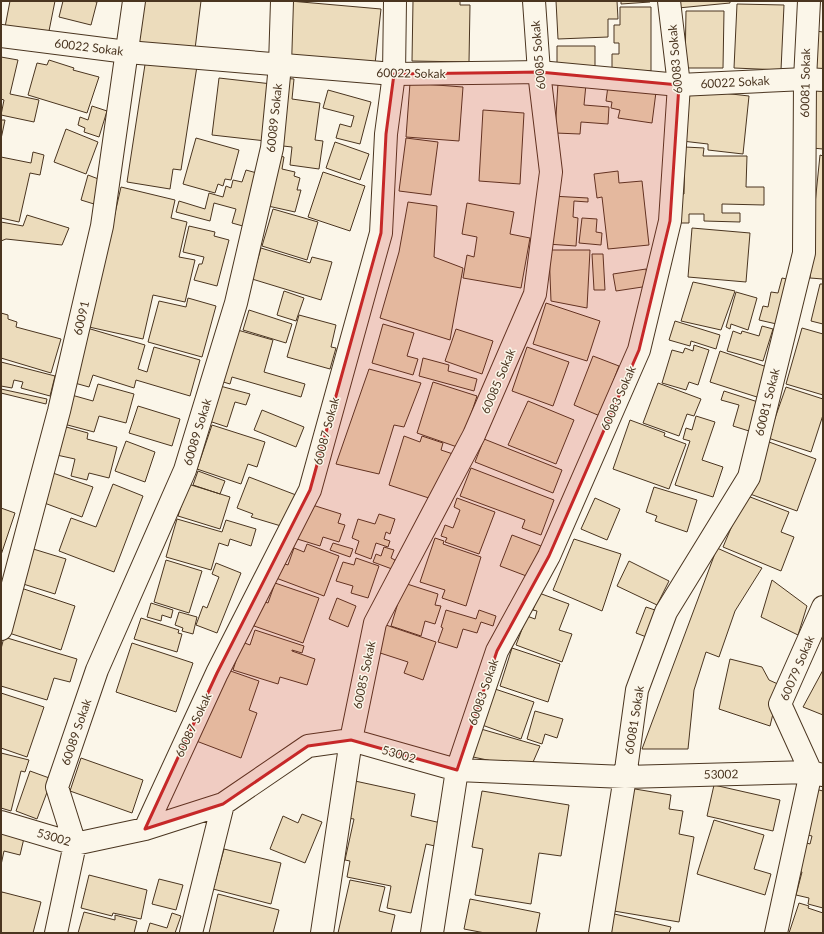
<svg xmlns="http://www.w3.org/2000/svg" width="824" height="934" viewBox="0 0 824 934" font-family="Lato,sans-serif">
<style>
.building{fill:#ecdcbc;stroke:#4a3520}
.lines{fill:none;stroke-linecap:round;stroke-linejoin:round}
.minor-casing{stroke:#4a3520;stroke-width:24}
.tertiary-casing{stroke:#4a3520;stroke-width:24}
.minor{stroke:#fbf6e9;stroke-width:22}
.tertiary{stroke:#fbf6e9;stroke-width:22}
.marked{fill:#c62828;fill-opacity:0.2;stroke:#c62828;stroke-width:3;stroke-linejoin:round}
.labels{text-anchor:middle;dominant-baseline:central;stroke-width:3;stroke-linejoin:round;paint-order:stroke}
.street-label{font-size:12px;fill:#4a3520;stroke:#fbf6e9}
</style>
<rect width="100%" height="100%" fill="#fbf6e9"/>
<path class="building" d="M10 1H55L48 36 5 27Z
M63 1H92L97 2 91 25 59 17Z
M143 1H201L195 49 138 42Z
M290 1 381 9 375 64 284 55Z
M413 1H460V5H470L469 62 412 61Z
M556 1H617L618 19H608V37L558 39Z
M621 1H650V2L621 4Z
M678 1H730V3L678 8Z
M737 4 784 5 781 70 734 68Z
M620 7H651V71H612V54H619V43H614V25H620Z
M686 11H724L723 68H685Z
M816 31 823 32V70L810 68Z
M557 46H595V68H557Z
M1 57 18 60 10 94 39 100 34 122 1 115 4 100 1 99Z
M146 58 197 66 181 170 173 169 170 189 127 182Z
M49 60 74 68 73 70 99 77 87 113 28 95 37 63 47 65Z
M219 78 272 84 266 141 212 135Z
M282 78 294 79 292 99 320 103 315 140 323 141 319 169 290 165 292 147 274 145Z
M410 83 463 87 459 141 406 137Z
M558 83 586 84 584 105 609 107 608 124 581 122 580 134 555 133Z
M608 86 656 92 652 123 618 118 620 110 611 108 612 102 606 101Z
M811 86 823 87V149L812 148Z
M688 89 749 96 743 154 708 150V144L682 141Z
M328 90 371 102 360 144 336 138 340 124 351 127 354 116 323 108Z
M92 106 107 111 99 137 84 132 85 128 78 125 80 117 88 120Z
M483 110 524 113 520 184 479 181Z
M1 120H5L1 139Z
M66 129 98 142 86 174 54 162Z
M196 138 239 150 231 180 225 179 223 186 218 184 215 193 183 184Z
M406 138 438 142 431 195 399 191Z
M335 142 369 154 360 180 326 168Z
M685 147 704 148 703 156H747L746 187H764V205L722 204V213H740V222L704 221V214H689V223H679V194H684Z
M33 152 44 155 40 175 30 173 19 222 1 218V157L31 163Z
M276 155 284 157 282 169 295 172 294 176 300 178 297 190H301L295 212 268 206Z
M820 155 823 156V279L810 278 815 232 814 214Z
M246 170 264 175 250 228 232 223 236 209 214 203 210 221 176 212 179 201 205 209 209 193 223 197 226 186 231 188 233 180 242 182Z
M618 171 619 183 642 181 649 245 608 249 602 197 597 198 594 174Z
M323 172 365 186 350 231 308 217Z
M88 175 101 180 94 204 81 200Z
M121 187 175 200 171 218 187 222 179 257 195 260 185 302 153 295 143 339 89 327Z
M551 196 588 198V202L574 201 573 217 578 218 576 246 547 244Z
M408 202 437 206 434 257 463 268 450 340 380 318 399 252Z
M467 203 514 212 510 234 530 238 521 288 463 278 467 255 474 257 477 237 462 234Z
M273 209 318 222 307 260 262 246Z
M27 215 69 228 62 245 6 239 1 241V222L23 226Z
M582 218 597 219 596 232 602 233 601 245 579 243Z
M189 226 215 232 214 236 229 240 217 286 194 280 199 264H202L204 257 183 252Z
M692 228 750 233 746 282 688 277Z
M261 248 310 263 312 257 332 262 321 300 252 279Z
M549 250H590L587 308 551 301Z
M592 254H603L605 290H594Z
M646 269 649 286 616 291 613 274Z
M782 278 791 280 781 325 759 320 763 306 768 307 771 292 778 293Z
M693 282 735 291 721 330 681 321Z
M820 284H823V324L811 321Z
M284 291 304 298 296 321 277 315Z
M736 292 757 298 748 330 731 324 730 329 726 327Z
M188 298 216 306 202 357 148 342 159 301 186 307Z
M546 303 600 321 587 361 533 344Z
M249 310 292 324 286 343 243 330Z
M1 313 8 315V319L17 322 16 327 61 339 51 373 1 358Z
M299 315 336 325 331 347 336 348 330 369 287 357Z
M675 321 720 335 716 349 691 341 690 346 669 340Z
M383 324 414 333 407 356 418 359 413 375 372 363Z
M762 326 773 329 763 361 727 351 733 331 741 334 742 331 759 336Z
M87 328 145 345 138 369 147 372 154 347 200 360 190 396 136 380 134 388 93 375 89 387 71 382Z
M802 328 823 334V395L786 384Z
M234 329 273 340 264 372 305 384 301 397 232 377 230 384 220 381Z
M456 329 493 341 482 374 445 361Z
M694 345 709 350 698 385 689 382 686 390 662 383 672 350 683 353 685 348 693 351Z
M527 347 569 362 553 406 512 391Z
M720 351 770 368 760 398 710 382Z
M593 356 619 366 600 416 574 405Z
M423 358 449 365 448 371 477 379 474 391 419 376Z
M1 362 55 376 50 396 21 388 23 382 14 380 12 388 1 386Z
M369 369 421 383 404 427 394 425 379 474 336 464Z
M433 382 477 396 460 448 417 433Z
M658 383 701 399 694 416 687 414 679 436 643 423Z
M98 384 134 394 126 423 99 416 94 432 60 423 68 394 93 401Z
M220 386 250 394 246 405 235 402 227 427 209 421Z
M786 387 823 399V415L811 452 768 438Z
M1 389 47 399 46 404 1 393Z
M724 391 758 402 749 431 733 426 739 405 721 400Z
M528 401 574 420 556 464 508 445Z
M138 406 180 419 172 446 129 433Z
M262 410 304 427 296 447 254 430Z
M696 416 715 422 702 460 723 467 713 497 675 485 690 441 683 439 686 428 692 430Z
M630 420 665 433 664 436 686 444 669 489 613 469Z
M59 425 88 433 87 439 117 447 109 478 89 473 87 480 71 476 75 459 52 454Z
M212 425 265 442 257 467 248 464 241 484 197 469Z
M404 436 420 442 422 436 443 443 441 450 456 455 438 501 389 485Z
M484 439 562 470 553 493 475 462Z
M126 441 155 452 145 482 115 471Z
M769 442 816 459 797 511 750 494Z
M471 468 554 500 541 535 522 528 525 520 460 496Z
M198 471 225 481 220 494 193 485Z
M50 472 93 487 82 517 39 501Z
M249 477 296 495 281 526 251 517 253 514 237 508Z
M113 484 143 496 114 572 59 551 71 518 96 527Z
M188 484 230 497 220 529 178 516Z
M654 487 697 500 687 532 655 521 657 516 646 512Z
M745 495 789 512 781 532 794 537 781 571 723 547Z
M457 498 495 512 479 554 445 542 447 538 441 536 445 525 453 528 460 510 454 507Z
M595 498 620 509 607 540 581 529Z
M306 503 341 514 338 523 345 525 339 542 323 537 320 546 294 538Z
M1 508 15 513 1 555Z
M379 514 395 519 390 534 386 532 384 539 390 541 388 547 376 543 371 559 355 553 359 541 352 538 358 519 375 524Z
M177 519 222 532 226 520 256 529 251 546 230 539 228 546 219 543 211 570 166 557Z
M512 535 541 546 529 577 500 566Z
M435 538 444 541 443 544 481 557 466 606 442 598 445 590 420 582Z
M574 539 621 554 602 611 553 590Z
M333 543 353 549 350 557 330 550Z
M307 544 339 556 324 596 276 578 282 563 288 565 294 548 304 552Z
M384 547 394 550 391 558 395 560 392 569 373 562 376 554 381 556Z
M30 548 66 559 55 594 20 583Z
M717 548 762 568 735 611 719 657 706 652 694 690 688 749H642Z
M356 558 379 566 368 598 351 593 353 586 336 581 343 562 354 565Z
M166 560 202 571 189 613 154 602Z
M629 561 669 581 657 605 617 586Z
M216 563 241 573 217 633 196 625 203 606 207 608 219 577 212 574Z
M772 580 807 606 798 635 761 617Z
M275 583 319 598 303 643 254 626 262 601 268 603Z
M404 583 438 594 435 605 441 606 435 624 425 621 421 636 391 626Z
M21 588 75 606 61 650 6 632Z
M539 593 569 604 559 630 572 634 562 662 516 645 527 616 535 619 537 611 533 610Z
M337 598 356 606 348 627 329 619Z
M151 603 173 610 171 618 162 615 161 621 147 617Z
M646 607 658 611 649 638 636 633Z
M446 610 476 619 479 610 496 616 493 626 481 622 477 633 463 629 457 648 438 642 443 628 441 627Z
M179 612 197 617 193 634 182 631 183 628 175 625Z
M141 618 179 630 178 633 182 634 177 652 134 639Z
M383 624 436 642 423 680 404 673 408 662 374 651Z
M255 630 304 646 302 653 292 650V651L315 659 307 685 280 677 278 684 233 670 242 642 250 645Z
M4 637 77 659 70 682 54 678 47 700 1 686V649Z
M132 643 193 663 176 712 116 692Z
M512 648 560 664 548 702 500 686Z
M730 659 762 667 769 680 780 685 770 726 719 709Z
M222 668 259 681 249 710 257 713 241 758 191 739Z
M823 670V715L803 707Z
M495 689 534 702 521 739 482 725Z
M1 693 44 707 27 757 1 748Z
M535 711 563 719 557 738 545 734 542 744 527 739Z
M481 729 540 746 530 769 473 757Z
M1 753 29 760 25 772 21 771 11 811 1 808Z
M81 758 143 780 132 813 70 791Z
M30 771 52 779 37 819 16 811Z
M355 781 415 794 411 816 441 823 435 846 426 844 411 913 387 908 391 886 347 877 350 861 345 860 354 819 347 818Z
M714 785 780 800 773 831 707 816Z
M629 788 671 795 669 809 683 811 679 834 694 837 679 922 608 910Z
M811 788 823 791V908L808 904 809 898 796 895 802 872 798 871 801 841 810 844 812 836 799 833Z
M482 791 569 805 561 856 539 853 531 904 475 895 483 849 472 847Z
M302 814 322 822 305 863 270 849 283 816 298 823Z
M714 820 764 835 754 869 771 874 765 895 697 874Z
M1 828 25 834 20 855 4 851 1 865Z
M224 849 281 863 271 904 213 889Z
M89 875 147 890 141 919 113 913 112 916 81 908Z
M159 879 183 885 176 910 152 904Z
M350 880 385 887 379 911 395 915 391 933H338Z
M2 892 41 902 33 933H1V895Z
M218 894 279 910 273 933H209Z
M470 899 540 913 536 933H485L464 929Z
M799 903 809 906 808 908 823 913V933H789Z
M84 912 115 920V915L137 921 134 933H78Z
M172 913 181 916 175 933H147L150 923 167 928Z
M610 913 671 927 669 933H606Z"/>
<g class="lines">
<g class="minor-casing">
<path id="minor" d="M1 629 59 411 102 226 134 1
M1 822 75 844 145 829 223 804 308 746 351 740 457 770 625 777 811 772 823 775
M145 829 217 673 310 490 381 233 386 134 394 74 395 1
M56 933 75 844 57 787 97 670 185 470 236 303 272 148 280 65 282 1
M191 933 223 804
M322 933 351 740 375 623 474 435 535 294 551 172 539 72 534 1
M432 933 457 770 497 651 549 556 639 350 670 221 679 85 669 1
M600 933 625 777 637 690 666 612 749 477 804 253 805 79 809 1
M776 933 811 772 780 704 823 607"/>
</g>
<g class="tertiary-casing">
<path id="tertiary" d="M1 36 127 52 394 74 539 72 679 85 805 79 823 80"/>
</g>
<use href="#minor" class="minor"/>
<use href="#tertiary" class="tertiary"/>
</g>
<path class="marked" d="M539 72 679 85 670 221 639 350 549 556 497 651 457 770 351 740 308 746 223 804 145 829 217 673 310 490 381 233 386 134 394 74Z"/>
<g class="labels">
<g class="street-label">
<text transform="translate(89 47) rotate(7)">60022 Sokak</text>
<text transform="translate(538 55) rotate(-95)">60085 Sokak</text>
<text transform="translate(675 59) rotate(-95)">60083 Sokak</text>
<text transform="translate(411 73) rotate(1)">60022 Sokak</text>
<text transform="translate(735 82) rotate(-3)">60022 Sokak</text>
<text transform="translate(805 83) rotate(-89)">60081 Sokak</text>
<text transform="translate(274 118) rotate(-84)">60089 Sokak</text>
<text transform="translate(81 318) rotate(-77)">60091</text>
<text transform="translate(498 381) rotate(-67)">60085 Sokak</text>
<text transform="translate(618 398) rotate(-66)">60083 Sokak</text>
<text transform="translate(767 402) rotate(-76)">60081 Sokak</text>
<text transform="translate(326 431) rotate(-75)">60087 Sokak</text>
<text transform="translate(197 432) rotate(-73)">60089 Sokak</text>
<text transform="translate(797 668) rotate(-67)">60079 Sokak</text>
<text transform="translate(364 675) rotate(-78)">60085 Sokak</text>
<text transform="translate(483 692) rotate(-71)">60083 Sokak</text>
<text transform="translate(634 720) rotate(-81)">60081 Sokak</text>
<text transform="translate(193 725) rotate(-65)">60087 Sokak</text>
<text transform="translate(76 732) rotate(-71)">60089 Sokak</text>
<text transform="translate(399 754) rotate(16)">53002</text>
<text transform="translate(721 774) rotate(-1)">53002</text>
<text transform="translate(54 837) rotate(16)">53002</text>
</g>
</g>
<rect width="824" height="934" fill="none" stroke="#4a3520" stroke-width="4"/>
</svg>
